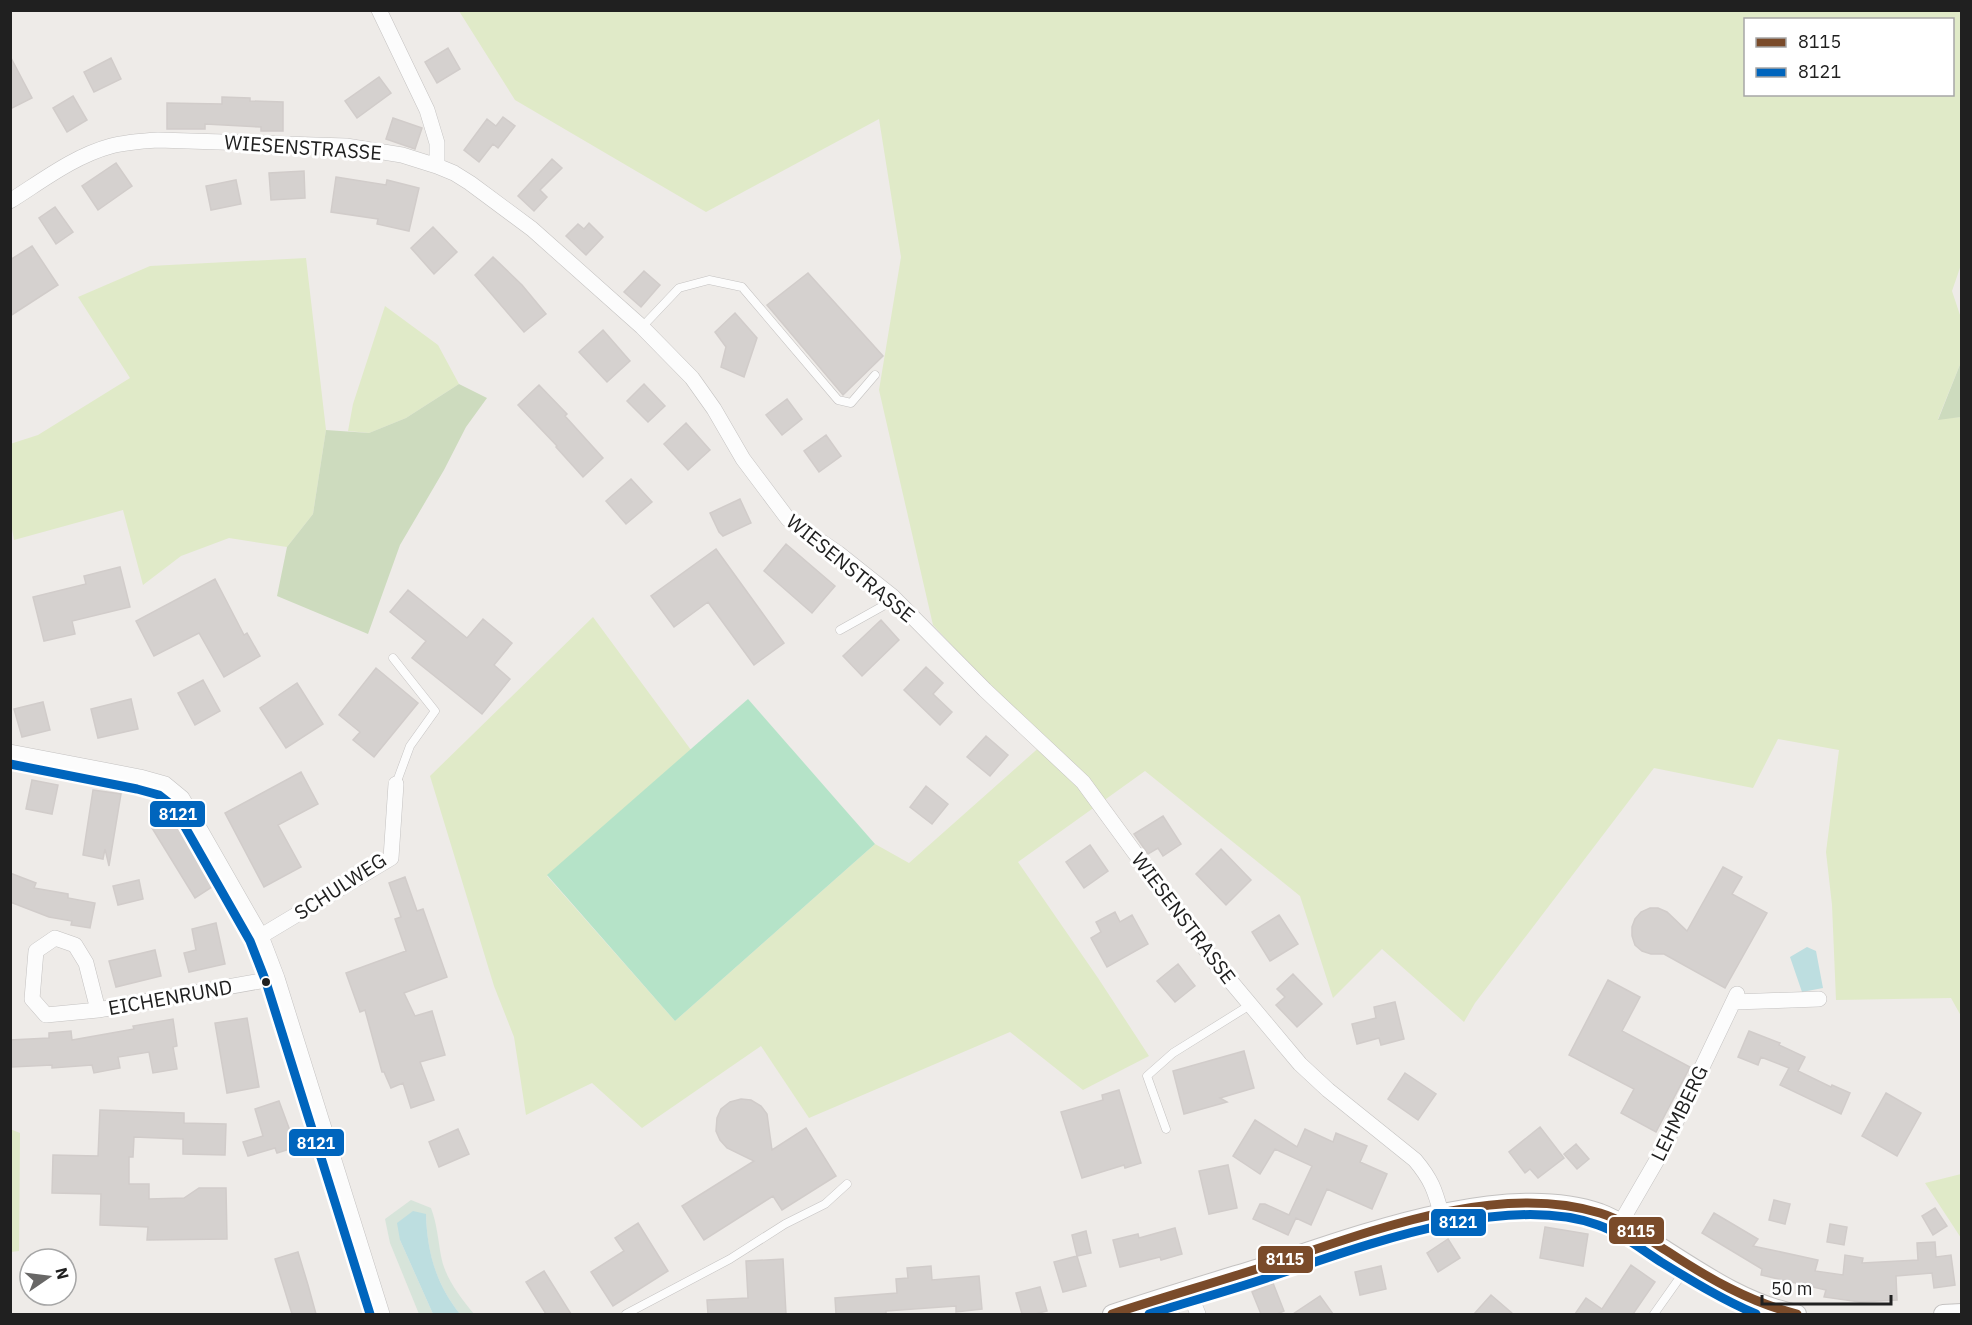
<svg xmlns="http://www.w3.org/2000/svg" width="1972" height="1325" viewBox="0 0 1972 1325" font-family="'IBM Plex Sans',sans-serif">
<style>
.grass{fill:#e0eac8;fill-rule:evenodd}
.forest{fill:#cddbbe}
.wetland{fill:#d7e4da}
.pitch{fill:#b5e3c8}
.water{fill:#bddee0}
.building{fill:#d5d1cf;stroke:#d1ccca;stroke-width:1.5}
.lines{fill:none;stroke-linecap:round;stroke-linejoin:round}
.service-casing{stroke:#c4c2c1;stroke-width:9}
.minor-casing{stroke:#c4c2c1;stroke-width:16}
.tertiary-casing{stroke:#c4c2c1;stroke-width:20}
.service{stroke:#fcfcfc;stroke-width:8}
.minor{stroke:#fcfcfc;stroke-width:15}
.tertiary{stroke:#fcfcfc;stroke-width:18}
.bus-1-casing{stroke:#fff;stroke-width:14}
.bus-2-casing{stroke:#fff;stroke-width:14}
.bus-1{stroke:#7a4b2a;stroke-width:9}
.bus-2{stroke:#0065bd;stroke-width:9}
.bus-dot{fill:#202020;stroke:#fff;stroke-width:2}
.labels{text-anchor:middle;dominant-baseline:central;stroke-width:6;stroke-linejoin:round;paint-order:stroke}
.street-label{font-size:20px;fill:#202020;stroke:#fff}
.line-badge{stroke:#fff;stroke-width:2}
.badge-label{font-size:16px;text-anchor:middle;font-weight:bold;fill:#fff}
</style>
<rect width="100%" height="100%" fill="#eeebe8"/>
<path class="grass" d="M459 11H1961L1962 262 1952 291 1961 318V362L1938 419 1961 417V1016L1951 998 1836 1000 1832 905 1826 852 1839 750 1778 739 1753 788 1654 768 1475 1003 1464 1022 1382 949 1333 998 1300 896 1145 771 1018 862 1098 978 1149 1056 1083 1090 1010 1032 809 1118 761 1046 642 1128 592 1083 526 1115 514 1037 494 986 430 776 593 617 691 750 547 876 675 1021 875 844 909 863 1043 744 933 625 879 390 901 257 879 119 706 212 515 100ZM1746 20H1952V94H1746Z
M306 258 326 430 313 514 287 547 229 538 181 556 143 585 123 510 14 540 10 518V444L38 435 130 378 78 297 150 266Z
M385 306 438 345 459 384 406 418 369 433 348 431 353 404Z
M10 1129 20 1133 19 1251 11 1252Z
M1961 1174H1962L1961 1238 1925 1183Z"/>
<path class="forest" d="M1961 362V417L1938 420Z
M459 384 487 398 466 427 444 470 400 545 368 634 277 596 287 547 313 514 326 430 369 433 406 418Z"/>
<path class="wetland" d="M411 1200 431 1208C437 1224 438 1239 441 1256 445 1278 460 1297 474 1314H460C436 1284 427 1253 426 1214L400 1240 433 1314H419L390 1243 385 1219Z"/>
<path class="pitch" d="M748 699 875 844 675 1021 547 875Z"/>
<path class="water" d="M1807 947 1816 951 1823 988 1802 992 1790 957Z
M413 1211 426 1214C427 1252 436 1284 460 1314H433L400 1240 397 1223Z"/>
<path class="building" d="M448 48 460 69 437 83 425 62Z
M10 56 32 98 10 109Z
M111 58 121 79 94 92 84 72Z
M379 77 391 93 357 118 345 101Z
M73 96 87 120 67 132 53 108Z
M222 97 250 98V101L283 102V131H261V127L205 124V129H167V103L222 104Z
M503 117 515 126 498 148 493 144 479 162 464 150 487 119 496 126Z
M393 118 422 128 415 149 386 139Z
M552 159 562 168 540 190 547 197 534 211 518 196Z
M116 163 132 186 98 210 82 186Z
M304 171 305 198 271 200 269 173Z
M336 177 386 185 387 180 419 188 409 231 377 224 378 219 331 212Z
M236 180 241 204 211 210 206 186Z
M55 207 73 232 56 244 39 218Z
M589 223 603 237 586 255 566 236 578 224 584 229Z
M433 227 457 252 434 274 411 248Z
M32 246 58 285 10 316V260Z
M493 257 522 285 546 314 524 332 475 275Z
M644 271 660 285 641 307 624 292Z
M808 273 883 356 843 395 767 305Z
M735 313 757 338 744 377 721 367 726 347 715 332Z
M603 330 630 361 607 382 579 352Z
M644 384 665 406 648 422 627 401Z
M539 385 567 414 565 416 603 458 583 477 556 447 557 446 518 405Z
M787 399 802 419 782 435 766 415Z
M686 423 710 450 688 470 664 444Z
M826 435 841 456 819 472 804 451Z
M631 479 652 502 626 524 606 501Z
M740 499 751 523 723 536 719 532 710 513Z
M786 544 835 586 812 613 764 571Z
M716 549 784 643 754 665 708 602 674 627 651 596Z
M120 567 130 607 72 621 75 634 44 641 33 597 86 584 84 576Z
M215 579 244 635 247 633 260 656 224 677 199 633 154 656 136 621Z
M408 590 467 638 483 619 512 643 494 665 510 679 482 714 412 658 426 641 390 612Z
M881 620 899 640 862 676 843 656Z
M926 667 943 683 933 694 952 712 940 725 904 690Z
M376 668 418 703 374 757 353 740 360 732 339 715Z
M203 680 220 711 195 725 178 693Z
M297 683 323 724 286 748 260 708Z
M131 699 138 729 98 738 91 709Z
M43 702 50 730 22 737 14 709Z
M986 736 1008 755 990 776 967 757Z
M301 772 318 804 278 825 301 867 264 887 225 813Z
M32 780 58 785 52 814 26 809Z
M926 786 948 804 932 824 910 807Z
M93 790 121 794 109 866 105 849 103 859 83 855Z
M176 813 196 846 193 848 215 885 195 898 152 828Z
M1163 816 1181 844 1163 856 1158 848 1148 854 1134 834Z
M1090 845 1108 871 1084 888 1066 862Z
M1221 849 1251 880 1226 905 1196 874Z
M1723 867 1742 877 1732 894 1767 913 1725 988 1664 954H1651L1642 951 1635 945 1632 936V927L1635 919 1641 912 1650 908H1658L1667 912 1687 931Z
M10 873 36 883 34 888 68 894V898L95 903 90 928 71 925 72 921 49 917 10 902Z
M405 877 417 911 423 909 447 977 404 993 415 1016 432 1011 445 1055 420 1062 434 1100 411 1108 403 1083 391 1088 384 1072H382L365 1010 360 1012 346 973 406 951 395 919 401 917 389 883Z
M139 880 143 899 118 905 113 886Z
M1115 912 1120 922 1132 915 1148 944 1107 967 1091 938 1101 932 1096 922Z
M1279 915 1298 944 1270 961 1252 932Z
M216 923 225 964 189 972 184 953 196 950 192 929Z
M155 950 161 976 116 987 109 961Z
M1178 964 1195 986 1175 1002 1157 981Z
M1293 974 1322 1004 1297 1027 1276 1005 1285 997 1277 989Z
M1608 980 1640 997 1622 1031 1690 1067 1656 1132 1621 1113 1634 1089 1569 1055Z
M1395 1002 1404 1039 1381 1045 1379 1038 1357 1044 1352 1024 1376 1018 1374 1007Z
M247 1018 259 1087 227 1093 215 1023Z
M173 1019 177 1046 173 1047 177 1069 153 1073 149 1052 118 1057 120 1068 94 1073 92 1065 52 1068V1065L12 1067 10 1040 49 1038V1033L71 1031 72 1040 134 1029 133 1026Z
M1749 1031 1780 1043 1779 1045 1805 1057 1798 1071 1831 1087 1832 1085 1850 1093 1841 1114 1780 1085 1789 1068 1761 1057 1758 1065 1738 1057Z
M1244 1051 1254 1088 1220 1098 1227 1102 1184 1114 1173 1071Z
M1405 1073 1436 1094 1418 1120 1388 1099Z
M1119 1090 1141 1163 1125 1168 1124 1165 1082 1178 1061 1112 1103 1100 1102 1095Z
M1886 1093 1921 1113 1897 1156 1862 1136Z
M741 1099 751 1100 761 1106 767 1114 772 1150 806 1128 836 1176 782 1210 773 1196 704 1240 682 1206 754 1161 727 1148 720 1140 716 1131 717 1118 721 1109 730 1102Z
M279 1101 296 1147 277 1153 275 1148 248 1156 243 1142 263 1136 255 1109Z
M100 1110 184 1113V1123L226 1124 225 1155 183 1154V1139L134 1137 133 1157H129V1184H149V1199L184 1198 199 1188H226L227 1239 147 1240 148 1227 100 1225 101 1194 52 1193 53 1155 98 1156Z
M1255 1120 1297 1147 1305 1129 1333 1142 1336 1133 1367 1146 1360 1162 1387 1174 1372 1209 1327 1189 1311 1225 1296 1218 1288 1235 1253 1219 1260 1204H1265L1289 1215 1312 1166 1275 1149 1260 1174 1233 1156Z
M1540 1127 1564 1158 1538 1178 1530 1169 1525 1173 1509 1152Z
M458 1129 469 1154 439 1167 429 1142Z
M1576 1144 1589 1159 1577 1169 1564 1154Z
M1228 1165 1237 1208 1209 1214 1199 1171Z
M1774 1200 1790 1204 1785 1224 1769 1220Z
M1935 1208 1947 1226 1933 1235 1922 1216Z
M1714 1213 1758 1239 1753 1246 1818 1260 1815 1271 1843 1275 1845 1255 1863 1258 1862 1263 1918 1260 1917 1243 1935 1242 1936 1257 1951 1255 1955 1285 1934 1288 1932 1273 1896 1276 1897 1300 1860 1302 1824 1297 1826 1290 1761 1275 1762 1269 1702 1233Z
M638 1223 668 1271 613 1306 591 1272 624 1251 615 1238Z
M1830 1224 1847 1227 1844 1245 1827 1242Z
M1545 1227 1588 1234 1583 1266 1540 1258Z
M1175 1228 1182 1254 1161 1260 1160 1257 1120 1267 1113 1240 1138 1234 1139 1238Z
M1086 1231 1091 1253 1077 1256 1072 1235Z
M1448 1239 1460 1258 1438 1272 1427 1253Z
M298 1252 308 1285 316 1314H292L275 1259Z
M1077 1256 1086 1286 1063 1292 1054 1262Z
M783 1259 786 1314H708L707 1300 748 1298 746 1261Z
M1631 1265 1655 1282 1633 1314H1575L1586 1298 1602 1309Z
M931 1266 932 1280 979 1276 982 1309 956 1312V1306L886 1311V1314H836L835 1298 897 1293 896 1279 908 1278 907 1268Z
M1381 1266 1386 1289 1360 1295 1355 1272Z
M544 1271 571 1314H546L526 1282Z
M1273 1283 1284 1311 1277 1314H1261L1252 1292Z
M1040 1287 1047 1311 1035 1314H1022L1016 1293Z
M1491 1295 1513 1314H1474Z
M1320 1296 1333 1314H1293Z"/>
<g class="lines">
<g class="service-casing">
<path id="service" d="M642 327 679 288 709 280 742 287 838 400 851 403 875 375
M840 630 883 606 892 596
M393 658 435 711 410 746 396 784
M1166 1129 1147 1076 1173 1053 1250 1005
M1169 1296 1175 1314
M626 1314 730 1259 785 1224 825 1204 847 1184
M1654 1314 1688 1266"/>
</g>
<g class="minor-casing">
<path id="minor" d="M379 10 427 110 437 143V166
M10 201C42 181 74 156 111 146 126 142 142 141 158 140L346 146 402 155 437 166 454 173 470 183 532 229 642 327 692 378 714 409 743 459 788 519 838 553 892 596 985 690 1083 782 1217 965 1300 1064 1328 1090 1415 1160C1431 1179 1435 1190 1441 1213
M10 752 140 777 165 784 182 798 261 936 277 978 382 1314
M261 936 391 858 396 784
M1734 1002 1819 999
M98 1010 86 963 75 945 55 938 36 951 32 999 46 1015 98 1010 277 978
M1621 1222 1661 1153 1737 994
M1188 1290 1198 1314"/>
</g>
<g class="tertiary-casing">
<path id="tertiary" d="M1112 1314C1160 1298 1210 1283 1259 1268 1353 1237 1504 1179 1600 1213 1621 1221 1640 1234 1659 1246 1703 1274 1746 1304 1797 1314
M1943 1314 1962 1313"/>
</g>
<use href="#service" class="service"/>
<use href="#minor" class="minor"/>
<use href="#tertiary" class="tertiary"/>
<g class="bus-1-casing">
<path id="bus-1" d="M1112 1314C1161 1298 1210 1284 1260 1268 1361 1235 1494 1180 1600 1213 1624 1220 1646 1238 1667 1251 1708 1278 1749 1302 1797 1314"/>
</g>
<g class="bus-2-casing">
<path id="bus-2" d="M10 764 137 789 159 795 173 806 250 941 266 982 370 1314
M1149 1314C1188 1302 1228 1291 1267 1278 1358 1248 1504 1191 1598 1225 1621 1233 1641 1249 1661 1262 1692 1281 1723 1300 1756 1314"/>
</g>
<use href="#bus-1" class="bus-1"/>
<use href="#bus-2" class="bus-2"/>
</g>
<circle class="bus-dot" cx="266" cy="982" r="5"/>
<g class="labels">
<g class="street-label">
<text transform="translate(303 147) rotate(4)">WIESENSTRASSE</text>
<text transform="translate(851 568) rotate(39)">WIESENSTRASSE</text>
<text transform="translate(340 886) rotate(-33)">SCHULWEG</text>
<text transform="translate(1184 918) rotate(53)">WIESENSTRASSE</text>
<text transform="translate(170 997) rotate(-10)">EICHENRUND</text>
<text transform="translate(1679 1113) rotate(-64)">LEHMBERG</text>
</g>
</g>
<g class="line-badge">
<rect x="149" y="800" width="57" height="28" rx="6" fill="#0065bd"/>
<rect x="288" y="1128" width="57" height="29" rx="6" fill="#0065bd"/>
<rect x="1430" y="1208" width="57" height="29" rx="6" fill="#0065bd"/>
<rect x="1608" y="1216" width="57" height="29" rx="6" fill="#7a4b2a"/>
<rect x="1257" y="1245" width="57" height="29" rx="6" fill="#7a4b2a"/>
</g>
<g class="badge-label">
<text x="178" y="820">8121</text>
<text x="316" y="1149">8121</text>
<text x="1458" y="1228">8121</text>
<text x="1636" y="1237">8115</text>
<text x="1285" y="1265">8115</text>
</g>
<rect width="1972" height="1325" fill="none" stroke="#202020" stroke-width="24"/>
<rect x="1744" y="18" width="210" height="78" fill="#ffffff" stroke="#a6a6a6" stroke-width="1.5"/>
<rect x="1756" y="38" width="30" height="9" fill="#7a4b2a" stroke="#a6a6a6" stroke-width="1.5"/>
<text x="1798" y="48" font-size="18" fill="#202020">8115</text>
<rect x="1756" y="68" width="30" height="9" fill="#0065bd" stroke="#a6a6a6" stroke-width="1.5"/>
<text x="1798" y="78" font-size="18" fill="#202020">8121</text>
<g transform="translate(48 1277) rotate(76)"><circle r="28" fill="#ffffff" stroke="#a6a6a6" stroke-width="1.5"/>
<path d="M0-4.5L10 22L0 15L-10 22Z" fill="#686766"/>
<text y="-9" font-size="16" font-weight="bold" text-anchor="middle" fill="#202020">N</text>
</g>
<path d="M1762 1295v9h129v-9" fill="none" stroke="#202020" stroke-width="3"/>
<text x="1771" y="1295" font-size="18" fill="#202020" stroke="#ffffff" stroke-width="4.5" paint-order="stroke">50 m</text>
</svg>
